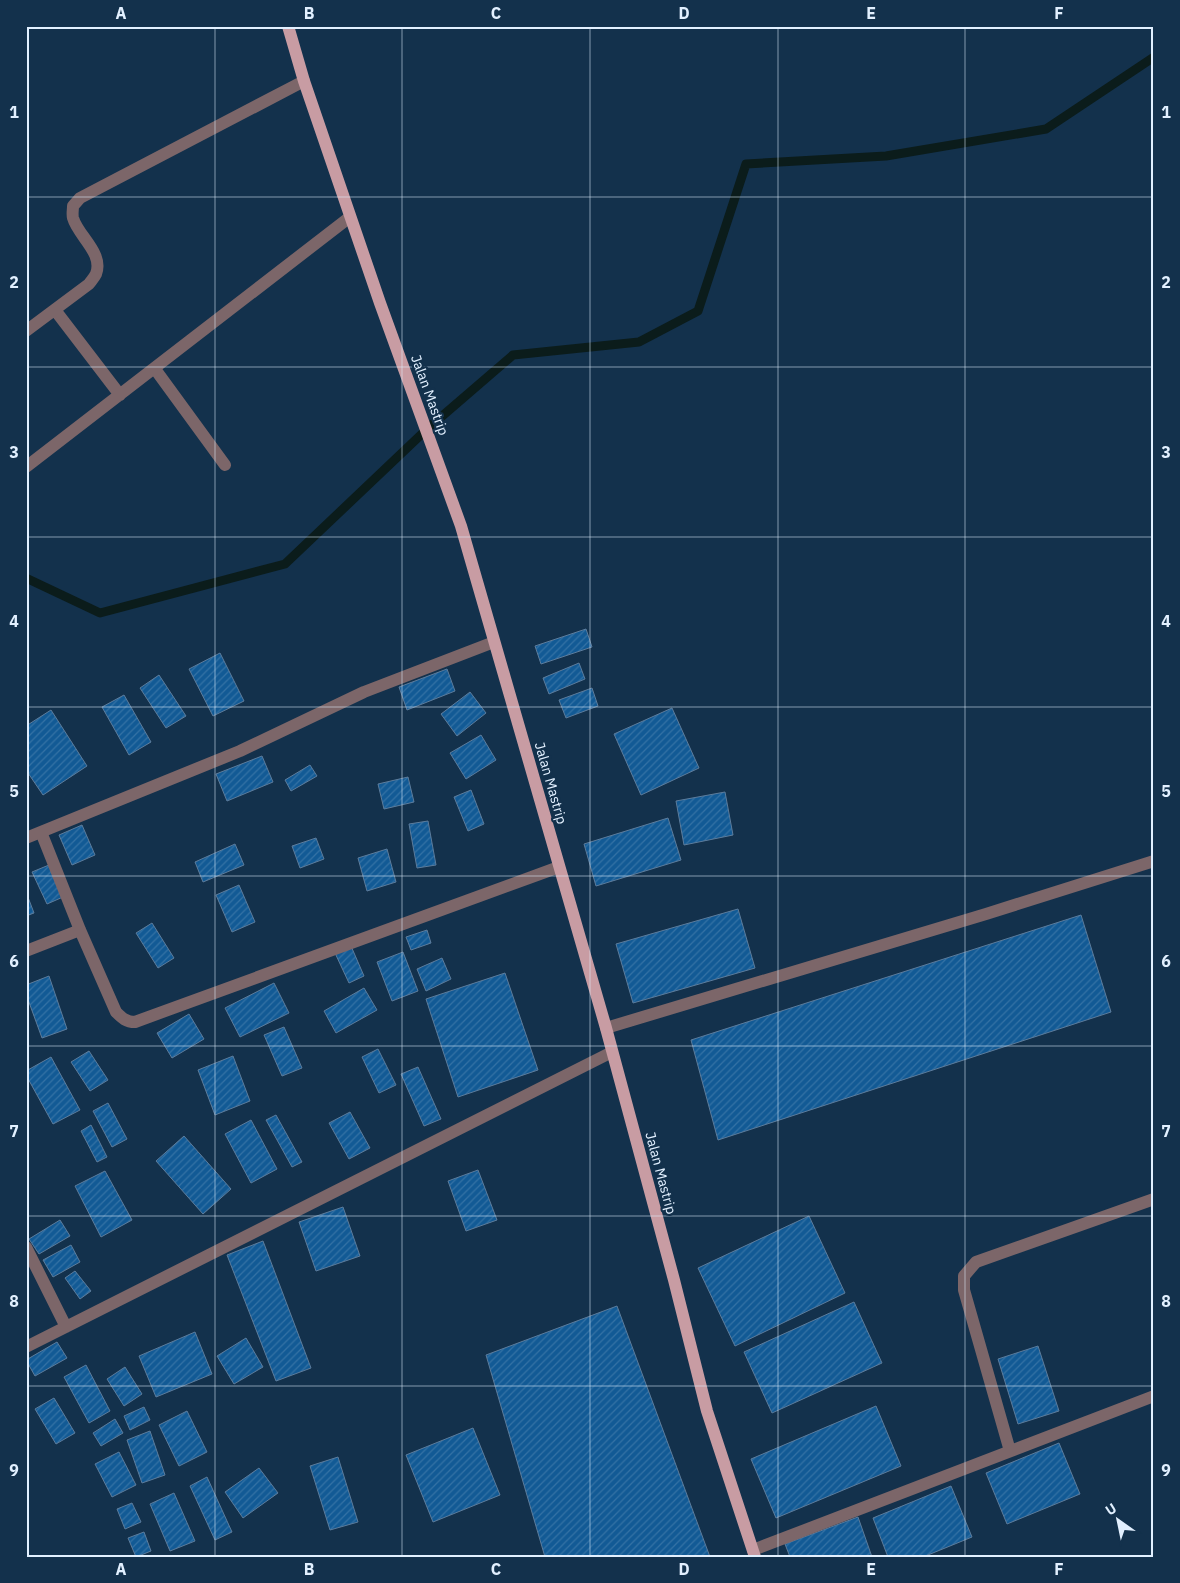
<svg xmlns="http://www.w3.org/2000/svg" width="1180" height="1583" viewBox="0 0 1180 1583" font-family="'IBM Plex Sans',sans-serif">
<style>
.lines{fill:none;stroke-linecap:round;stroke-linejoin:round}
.stream{stroke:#0b1c1b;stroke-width:9}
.building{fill:url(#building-hatch);stroke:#5c7c9c}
.minor{stroke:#7c6669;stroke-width:12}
.major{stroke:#c89ca3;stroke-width:12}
.grid{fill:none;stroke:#e2f0ff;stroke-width:1;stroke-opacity:0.55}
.labels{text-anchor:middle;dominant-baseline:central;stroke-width:4.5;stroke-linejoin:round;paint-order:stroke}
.street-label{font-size:14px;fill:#e2f0ff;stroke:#13314c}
.neatline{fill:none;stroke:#e2f0ff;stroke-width:2}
.grid-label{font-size:16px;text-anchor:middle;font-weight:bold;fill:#e2f0ff}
</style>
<defs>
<pattern id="building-hatch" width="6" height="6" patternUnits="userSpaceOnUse" patternTransform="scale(1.25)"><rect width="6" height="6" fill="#125a95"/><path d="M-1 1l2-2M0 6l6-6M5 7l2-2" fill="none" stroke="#3472a5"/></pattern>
</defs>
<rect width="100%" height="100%" fill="#13314c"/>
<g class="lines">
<path class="stream" d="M26 578 100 613 285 564 426 430 513 355 639 342 698 311 746 164 886 156 1046 129 1154 57"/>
</g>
<path class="building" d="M586 629 592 647 541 664 535 646Z
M220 653 244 701 213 716 189 669Z
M579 663 585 679 549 694 543 678Z
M447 669 455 691 407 710 399 687Z
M159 675 186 716 166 728 140 688Z
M592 688 598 706 566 718 559 700Z
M470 692 486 713 457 736 441 714Z
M124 695 151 742 129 755 102 707Z
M672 708 699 768 641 795 614 734Z
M51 710 87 766 43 795 26 770V726Z
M481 735 496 760 466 779 450 753Z
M262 756 273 782 227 801 216 774Z
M310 765 317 776 291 791 285 780Z
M408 777 414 802 384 809 378 784Z
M471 790 484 824 468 831 454 797Z
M725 792 733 835 684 845 676 801Z
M668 818 681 860 596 886 584 844Z
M428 821 436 865 417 868 409 824Z
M82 825 95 855 72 865 59 835Z
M316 838 324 859 300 868 292 846Z
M235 844 244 865 203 882 195 862Z
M387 849 396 882 367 891 358 858Z
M49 865 63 897 47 904 32 872Z
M239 885 255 922 232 932 216 895Z
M26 892 34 913 26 916Z
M738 909 755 968 633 1003 616 944Z
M1081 915 1111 1012 718 1140 691 1040Z
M152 923 174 958 158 968 136 933Z
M427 930 431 943 411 950 406 937Z
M351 946 364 976 349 983 335 953Z
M403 952 418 991 392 1001 377 962Z
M442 958 451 979 426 991 417 969Z
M505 973 538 1070 458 1097 426 999Z
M49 976 67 1029 42 1038 26 994V985Z
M274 983 289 1013 240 1037 225 1008Z
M364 988 377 1010 336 1033 324 1011Z
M189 1014 204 1039 172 1058 157 1033Z
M284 1027 302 1068 282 1076 264 1035Z
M378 1049 396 1085 379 1093 362 1057Z
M89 1051 108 1080 90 1091 71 1062Z
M233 1056 250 1101 215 1115 198 1070Z
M51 1057 80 1110 53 1124 26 1075V1071Z
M418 1067 441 1119 424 1126 401 1074Z
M108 1103 127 1139 112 1147 93 1111Z
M350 1112 370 1148 349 1159 329 1123Z
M276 1115 302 1162 292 1167 266 1120Z
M251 1120 277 1169 251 1183 225 1134Z
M91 1125 107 1157 97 1162 81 1131Z
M184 1136 231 1189 203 1214 156 1161Z
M478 1170 497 1220 466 1231 448 1181Z
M105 1171 132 1220 101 1237 75 1186Z
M343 1207 360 1256 316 1271 299 1222Z
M809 1216 845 1293 735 1346 698 1268Z
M60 1220 70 1236 39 1254 29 1239Z
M263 1241 311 1368 276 1381 227 1255Z
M71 1245 80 1262 53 1277 43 1260Z
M75 1271 91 1291 80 1299 65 1278Z
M854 1302 882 1363 772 1413 744 1352Z
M617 1306 710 1557H545L486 1355Z
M195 1332 212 1374 156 1397 139 1356Z
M246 1338 263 1367 234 1384 217 1356Z
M57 1342 67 1358 35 1376 26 1360Z
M1038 1346 1059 1411 1018 1424 998 1359Z
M86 1365 110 1411 89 1423 64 1377Z
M125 1367 142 1394 124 1406 107 1379Z
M54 1398 75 1433 56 1444 35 1409Z
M876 1406 901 1466 776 1518 751 1459Z
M144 1407 150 1420 130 1430 124 1416Z
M187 1411 207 1452 179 1466 159 1425Z
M115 1419 123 1433 101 1446 93 1433Z
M473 1428 500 1495 433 1522 406 1455Z
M150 1431 165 1475 142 1483 127 1440Z
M1059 1443 1080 1494 1007 1524 986 1473Z
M119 1452 136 1485 112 1497 95 1464Z
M338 1457 358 1522 330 1530 310 1466Z
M259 1468 278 1493 243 1518 225 1492Z
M207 1477 232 1532 215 1540 190 1486Z
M951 1486 972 1537 923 1557H888L873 1518Z
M174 1493 195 1541 170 1551 150 1504Z
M132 1503 141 1522 125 1529 117 1509Z
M858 1517 872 1557H790L785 1544Z
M144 1532 151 1551 136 1557 128 1538Z"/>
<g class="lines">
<path class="minor" d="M55 310 120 395
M26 331 89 284C91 281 94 278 96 274 104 253 78 236 73 218 72 214 73 210 73 206L80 198 304 81
M155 369 225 465
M26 467 350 217
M41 832 80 930 116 1012C122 1018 126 1022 135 1022L559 867
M26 838 240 751 364 692 494 642
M26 951 80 930
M606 1028 986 914 1154 861
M26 1247 66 1327
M26 1347 612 1052
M1010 1451 964 1290V1276L976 1262 1154 1199
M753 1550 1154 1396"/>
<path class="major" d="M288 26 304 81 380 303 461 526 606 1028 674 1280 707 1411 755 1557"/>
</g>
<path class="grid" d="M215 26V1557M402 26V1557M590 26V1557M778 26V1557M965 26V1557M26 197H1154M26 367H1154M26 537H1154M26 707H1154M26 876H1154M26 1046H1154M26 1216H1154M26 1386H1154"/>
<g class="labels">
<g class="street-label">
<text transform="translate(430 395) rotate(70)">Jalan Mastrip</text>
<text transform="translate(551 783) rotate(74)">Jalan Mastrip</text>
<text transform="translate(661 1173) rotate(75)">Jalan Mastrip</text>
</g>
</g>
<rect width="1180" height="1583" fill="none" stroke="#13314c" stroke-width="55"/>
<g transform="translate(1118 1520) rotate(327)" stroke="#13314c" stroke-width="4" paint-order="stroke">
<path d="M0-4L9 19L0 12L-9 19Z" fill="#e2f0ff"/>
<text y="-8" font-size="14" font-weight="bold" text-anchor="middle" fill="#e2f0ff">U</text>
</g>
<rect x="28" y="28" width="1124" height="1528" class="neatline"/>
<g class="grid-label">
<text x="121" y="19">A</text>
<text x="309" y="19">B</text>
<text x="496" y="19">C</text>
<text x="684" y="19">D</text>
<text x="871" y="19">E</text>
<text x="1059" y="19">F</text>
<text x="14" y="118">1</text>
<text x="1166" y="118">1</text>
<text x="14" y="288">2</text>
<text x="1166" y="288">2</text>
<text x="14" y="458">3</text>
<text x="1166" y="458">3</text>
<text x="14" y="627">4</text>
<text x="1166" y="627">4</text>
<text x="14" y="797">5</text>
<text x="1166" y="797">5</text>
<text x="14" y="967">6</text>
<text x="1166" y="967">6</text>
<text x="14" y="1137">7</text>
<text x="1166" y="1137">7</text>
<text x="14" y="1307">8</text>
<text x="1166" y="1307">8</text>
<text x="14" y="1476">9</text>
<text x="1166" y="1476">9</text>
<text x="121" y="1575">A</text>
<text x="309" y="1575">B</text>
<text x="496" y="1575">C</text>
<text x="684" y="1575">D</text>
<text x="871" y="1575">E</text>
<text x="1059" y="1575">F</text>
</g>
</svg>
